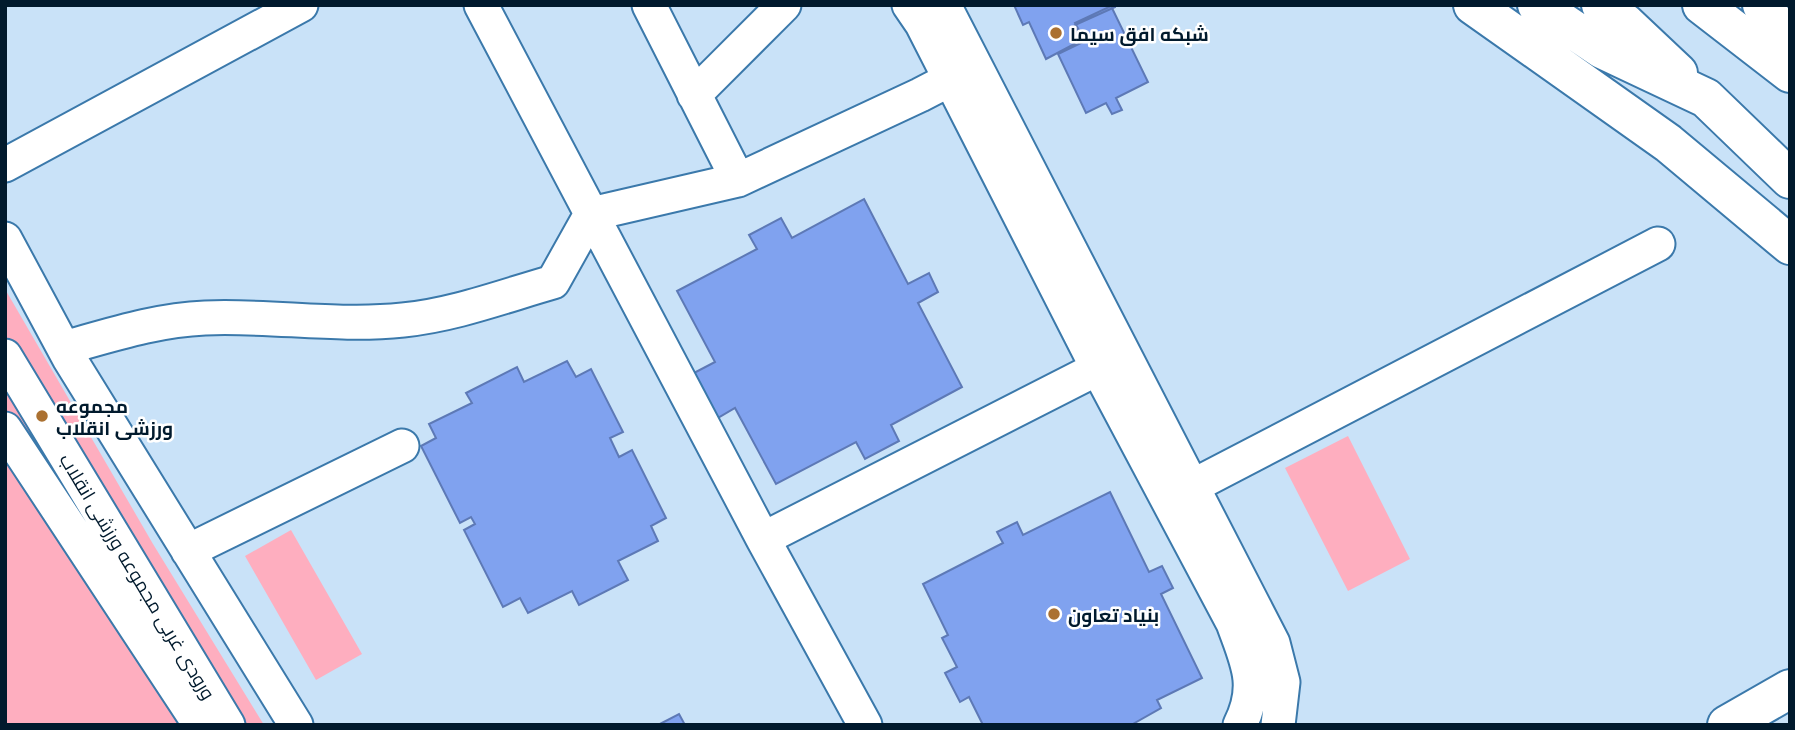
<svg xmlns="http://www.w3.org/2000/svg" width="1795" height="730" viewBox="0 0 1795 730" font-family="Lato,Cairo,sans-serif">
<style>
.green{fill:#feaebf}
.building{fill:#80a2ef;stroke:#5d79b6;stroke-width:2}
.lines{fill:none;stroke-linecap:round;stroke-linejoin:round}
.minor-casing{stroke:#3b79ab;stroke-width:37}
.major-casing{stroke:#3b79ab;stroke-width:42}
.highway-casing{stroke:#3b79ab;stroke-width:42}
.minor{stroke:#fff;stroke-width:33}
.major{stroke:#fff;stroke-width:38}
.highway{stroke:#fff;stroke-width:38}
.poi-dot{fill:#ab7131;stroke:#fff;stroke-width:2.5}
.labels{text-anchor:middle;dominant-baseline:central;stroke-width:5;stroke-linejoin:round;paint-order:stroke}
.poi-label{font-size:19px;font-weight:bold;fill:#011a2d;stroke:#fff;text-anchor:start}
.street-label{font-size:19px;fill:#011a2d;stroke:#fff}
</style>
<rect width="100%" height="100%" fill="#c9e2f8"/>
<path class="green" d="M5 289 153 544 264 725H5Z
M1348 436 1410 559 1348 591 1285 468Z
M291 530 362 654 316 680 245 556Z"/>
<path class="building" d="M1014 5H1115V7L1075 25 1082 40 1046 59 1029 22 1023 25Z
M1111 6 1148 82 1116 98 1122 110 1112 114 1106 103 1086 113 1058 54 1085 41 1075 23Z
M864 199 908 284 929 273 938 292 918 303 962 387 891 425 899 441 865 459 856 442 776 484 735 408 716 419 692 374 715 362 677 291 757 249 749 235 781 218 792 238Z
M567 361 576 377 591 369 623 432 610 438 619 457 632 450 666 518 651 526 658 541 618 561 628 580 579 605 572 591 528 613 520 598 503 607 464 530 475 524 471 517 460 523 421 446 436 438 429 424 472 403 466 393 517 367 524 382Z
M1110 492 1149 572 1162 566 1173 588 1161 594 1202 678 1157 700 1161 708 1131 725H983L969 697 960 702 945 673 957 667 942 638 948 635 923 584 1003 543 997 532 1017 522 1023 535Z
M679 714 685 725H658Z"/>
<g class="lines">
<g class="minor-casing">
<path id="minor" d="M481 5 763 539 1124 355
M649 5 738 180
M909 5 922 24 1098 369 1233 623C1247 662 1260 685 1240 725
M944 5 1273 643 1283 682 1278 725
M694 95 784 5
M5 165 301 5
M5 239 69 358 296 725
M64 348C111 335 156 320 205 318 271 315 337 327 403 320 454 315 504 296 553 282L591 214 738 180 920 95 974 67
M5 356 228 725
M5 429 200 725
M1191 487 1658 244
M763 539 865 725
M188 551 402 446"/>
</g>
<g class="major-casing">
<path id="major" d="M1727 725 1790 689"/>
</g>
<g class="highway-casing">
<path id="highway" d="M1473 5 1668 143 1790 245
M1537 5 1602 49 1706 98 1790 179
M1601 5 1626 24 1678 73
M1702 5 1790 73
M1762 5 1790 43"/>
</g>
<use href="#minor" class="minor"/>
<use href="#major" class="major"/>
<use href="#highway" class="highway"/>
</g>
<g class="poi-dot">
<circle cx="1056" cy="33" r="7"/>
<circle cx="42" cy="416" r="7"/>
<circle cx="1054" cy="614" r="7"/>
</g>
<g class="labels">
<g class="poi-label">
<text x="1070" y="33">شبکه افق سیما</text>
<text x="56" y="405">مجموعه<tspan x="56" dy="22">ورزشی انقلاب</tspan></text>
<text x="1068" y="614">بنیاد تعاون</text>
</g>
<g class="street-label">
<text transform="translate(138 576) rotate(59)">ورودی غربی مجموعه ورزشی انقلاب</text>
</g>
</g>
<rect width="1795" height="730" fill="none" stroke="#011a2d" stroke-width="14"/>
</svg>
